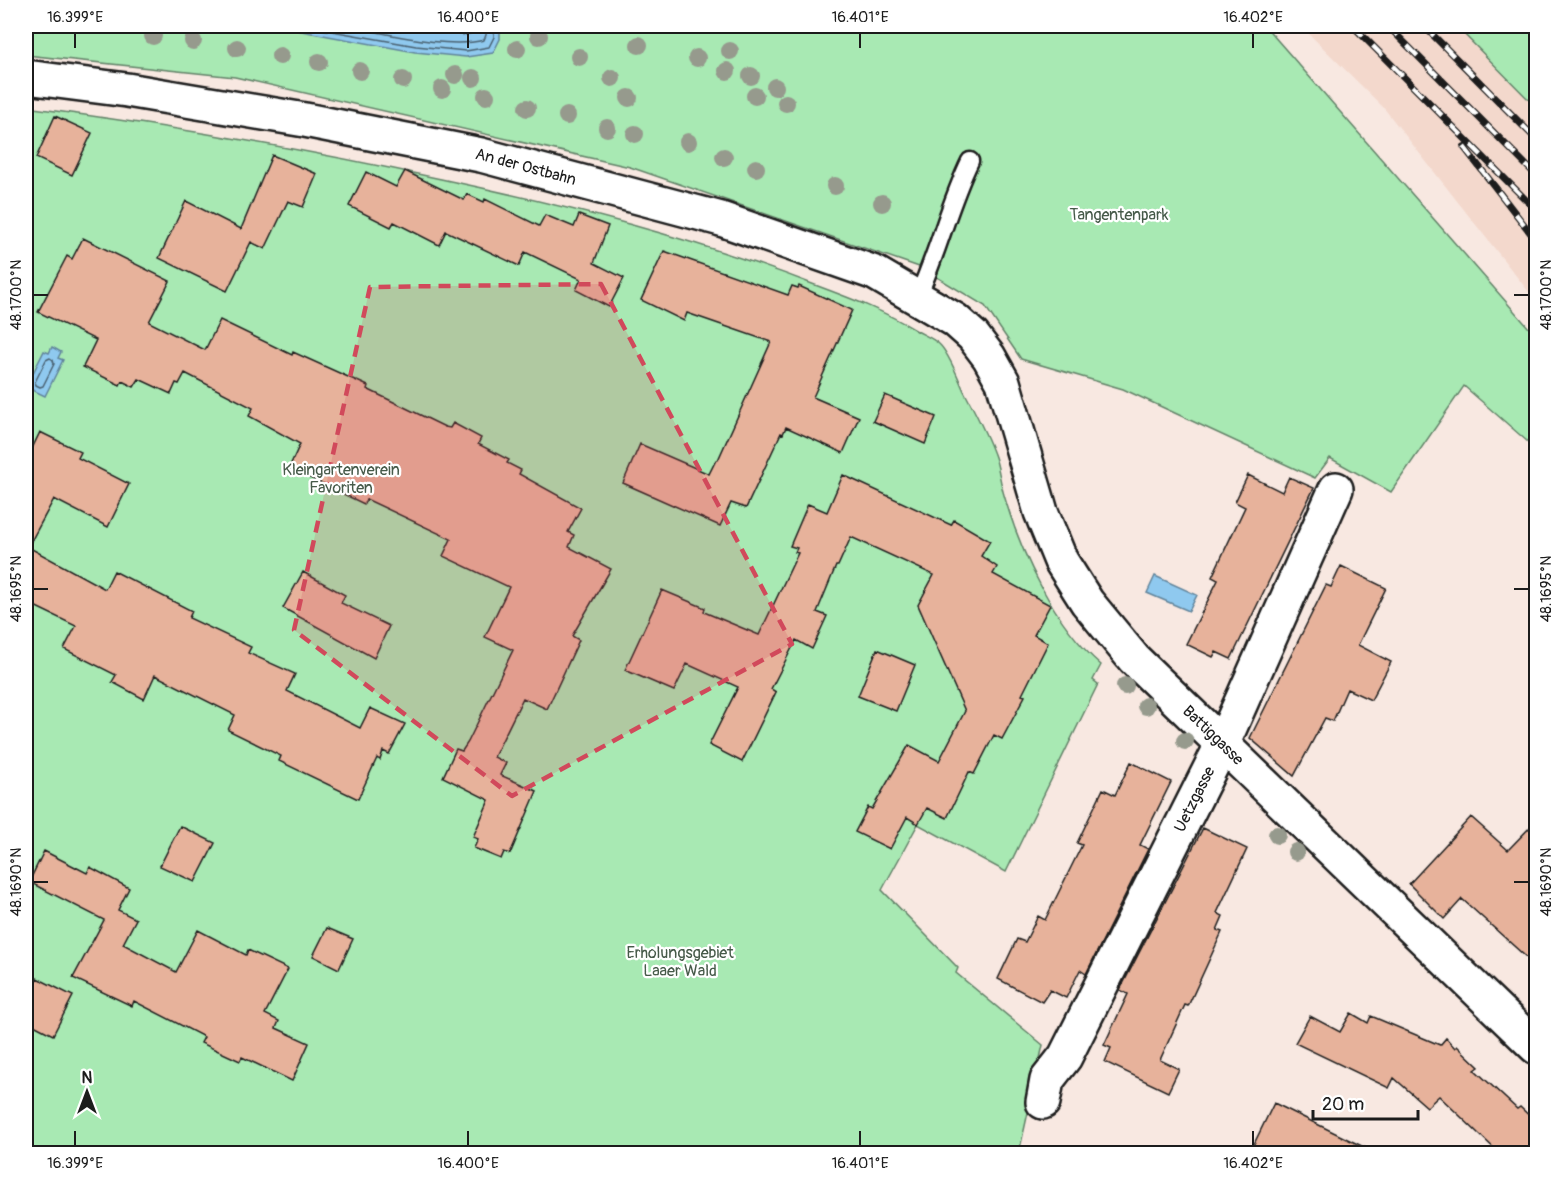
<svg xmlns="http://www.w3.org/2000/svg" width="1562" height="1179" viewBox="0 0 1562 1179" font-family="Pangolin,sans-serif">
<style>
.built{fill:#f3d8cc}
.green{fill:#a8e9b3;stroke:#628268;stroke-width:1.5}
.water{fill:#8fc9ef;stroke:#61849b;stroke-width:1.5}
.lines{fill:none;stroke-linecap:round;stroke-linejoin:round}
.shore{stroke:#4a6170;stroke-width:1.5}
.building{fill:#e7b29b;stroke:#1c1c1c;stroke-width:1.5}
.service-casing{stroke:#1c1c1c;stroke-width:21}
.minor-casing{stroke:#1c1c1c;stroke-width:38}
.service{stroke:#fff;stroke-width:16}
.minor{stroke:#fff;stroke-width:33}
.rail-casing{stroke:#1c1c1c;stroke-width:7}
.rail{stroke:#fff;stroke-width:4.5;stroke-dasharray:14;stroke-linecap:butt}
.tree{fill:#969a8d}
.marked{fill:#d1495b;fill-opacity:0.2;stroke:#d1495b;stroke-width:4.5;stroke-dasharray:12 8;stroke-linejoin:round}
.ticks{fill:none;stroke:#1c1c1c;stroke-width:2}
.labels{text-anchor:middle;dominant-baseline:central;stroke-width:4.5;stroke-linejoin:round;paint-order:stroke}
.street-label{font-size:16px;fill:#1c1c1c;stroke:#fff}
.park-label{font-size:16px;fill:#465a49;stroke:#fff}
.neatline{fill:none;stroke:#1c1c1c;stroke-width:2}
.ticks-label{font-size:15px;text-anchor:middle;fill:#1c1c1c}
</style>
<rect width="100%" height="100%" fill="#f8e8e1"/>
<filter id="ink" filterUnits="userSpaceOnUse"><feTurbulence type="fractalNoise" baseFrequency=".0167" numOctaves="2"/><feDisplacementMap in="SourceGraphic" scale="12" xChannelSelector="R" yChannelSelector="G"/><feConvolveMatrix kernelMatrix="1 2 1 2 8 2 1 2 1" color-interpolation-filters="sRGB"/></filter>
<g filter="url(#ink)">
<path class="built" d="M1301 26H1456L1536 107V301L1383 107Z"/>
<path class="green" d="M26 26H1265L1536 336V449L1464 386 1391 492 1330 458 1315 478 1123 389 1021 359 985 306 922 268 630 167 235 77 26 55Z
M1456 26H1536V107Z
M26 107C165 125 304 149 441 179 568 206 694 238 815 285 850 298 885 311 917 331 924 335 934 339 939 344 949 353 958 378 964 391 975 412 987 434 995 457 999 469 1000 482 1004 495 1021 554 1054 624 1101 665L1093 680 1098 684 1006 872 918 824 882 890 958 968 956 973 1043 1045 1019 1153 26 1154Z"/>
<path class="water" d="M274 26H500V39L493 53 466 57 415 52Z
M52 347 61 352 58 358 63 360 45 396 26 387 44 351 49 353Z
M1155 576 1197 595 1189 611 1147 593Z"/>
<g class="lines">
<path class="shore" d="M304 26 416 46 466 51 489 47 494 37V26
M344 26C383 32 446 50 484 40L486 35V26
M395 26 465 35 476 32 477 26
M50 358 53 360 54 364 43 386 40 387 36 385 35 382 46 360Z"/>
</g>
<path class="building" d="M55 116 92 133 72 175 36 158Z
M272 155 317 174 303 207 288 201 265 249 251 242 227 291 159 258 186 201 241 229Z
M405 171 464 200 467 194 484 202 485 199 539 226 545 215 574 227 579 215 608 226 594 263 624 278 609 307 576 290 581 279 525 252 519 266 446 231 439 245 394 222 391 227 349 206 366 172 396 187Z
M83 238 170 281 149 322 205 350 220 320 292 355 293 352 368 386 367 389 445 427 450 428 453 423 481 438 478 444 509 460 507 463 521 470 519 474 581 508 568 532 574 535 569 547 611 569 572 636 579 640 547 709 523 698 494 757 506 763 500 775 537 791 510 854 504 852 501 859 474 848 478 839 473 837 489 800 443 777 456 749 462 751 468 742 513 650 485 637 509 587 443 556 451 539 366 499 364 504 289 468 300 444 249 416 253 408 185 373 179 384 176 383 171 394 139 379 134 387 122 381 120 385 83 367 96 340 38 312 67 256 72 259Z
M664 251 788 295 792 286 798 288 799 286 852 310 813 397 859 417 843 453 786 427 783 434 781 433 746 508 731 503 720 526 623 483 640 444 709 474 716 460H718L771 342 687 313 684 321 641 300Z
M885 395 936 417 925 444 873 421Z
M40 432 81 452 78 458 129 484 108 527 54 499 28 547 105 589 114 571 192 611 189 618 251 647 248 653 295 674 287 691 360 728 370 708 405 724 389 754 383 751 380 760 377 758 358 799 279 761 281 756 228 730 235 715 155 675 144 699 112 682 116 675 64 649 76 626 26 602V461Z
M843 475 951 525 954 520 990 541 981 556 997 567 993 574 1050 605 1034 635 1048 643 1022 695 1025 696 1002 739 994 735 974 774 969 772 947 818 927 808 918 824 907 817 890 849 855 832 868 807 872 809 909 745 939 761 965 711 918 605 934 575 851 537 838 566H836L817 612 827 616 812 649 796 640 771 689 776 692 742 762 709 745 738 687 687 664 674 691 625 670 662 590 705 608 704 612 759 635 798 553 795 552 797 548 790 546 808 504 827 512Z
M1248 475 1282 492 1289 477 1314 488 1231 659 1216 652 1213 657 1186 644 1218 580 1212 577 1245 507 1235 502Z
M1341 566 1386 588 1358 645 1391 662 1371 700 1347 689 1333 721 1325 718 1294 776 1250 738 1326 585 1331 587Z
M303 572 345 595 341 603 389 626 374 658 283 608Z
M877 649 915 665 896 711 858 696Z
M1131 762 1171 782 1140 845 1148 849 1086 974 1080 970 1066 998 1050 990 1042 1002 998 979 1017 939 1025 942 1038 916 1045 920 1082 845 1077 843 1103 789 1115 795Z
M1471 817 1508 850 1536 821V966L1462 899 1444 919 1409 884Z
M180 826 215 843 195 882 160 866Z
M1203 828 1247 849 1217 913 1223 916 1217 930 1222 932 1188 1006 1185 1005 1160 1060 1179 1069 1168 1092 1105 1062 1111 1048 1104 1045 1128 994 1120 990Z
M44 851 87 873 90 867 129 888 118 910 136 919 123 944 176 972 198 930 246 955 248 950 288 969 265 1014 279 1021 276 1028 309 1043 292 1081 242 1057 240 1061 201 1043 204 1037 134 1001 132 1006 73 978 104 920 29 882Z
M327 928 353 939 339 969 313 956Z
M37 978 73 996 53 1035 26 1021V1001Z
M1351 1013 1368 1023 1371 1016 1440 1045 1446 1038 1455 1048 1457 1046 1479 1067 1475 1070 1517 1109 1520 1107 1536 1122V1144L1527 1154H1500L1439 1096 1427 1107 1394 1078 1389 1088 1295 1043 1310 1016 1340 1032Z
M1274 1103 1378 1154H1249Z"/>
<g class="lines">
<g class="service-casing">
<path id="service" d="M918 296C938 252 949 204 970 161"/>
</g>
<g class="minor-casing">
<g id="minor">
<path id="s1" d="M26 77 127 90 305 120 481 155 721 219 875 273 955 320 973 336 989 357 1003 382 1041 512 1061 561 1087 602 1134 659 1536 1047"/>
<path id="s2" d="M1043 1102 1047 1080 1065 1057 1223 743 1336 489"/>
</g>
</g>
<use href="#service" class="service"/>
<use href="#minor" class="minor"/>
<g class="rail-casing">
<path id="rail" d="M1353 26 1536 210
M1388 26 1536 175
M1424 26 1536 139
M1464 147 1536 240"/>
</g>
<use href="#rail" class="rail"/>
</g>
<g class="tree">
<circle cx="153" cy="36" r="9"/>
<circle cx="539" cy="36" r="9"/>
<circle cx="193" cy="41" r="9"/>
<circle cx="639" cy="45" r="9"/>
<circle cx="237" cy="48" r="9"/>
<circle cx="517" cy="49" r="9"/>
<circle cx="730" cy="51" r="9"/>
<circle cx="280" cy="56" r="9"/>
<circle cx="579" cy="57" r="9"/>
<circle cx="697" cy="58" r="9"/>
<circle cx="319" cy="62" r="9"/>
<circle cx="360" cy="71" r="9"/>
<circle cx="727" cy="71" r="9"/>
<circle cx="455" cy="75" r="9"/>
<circle cx="751" cy="76" r="9"/>
<circle cx="473" cy="78" r="9"/>
<circle cx="612" cy="78" r="9"/>
<circle cx="403" cy="80" r="9"/>
<circle cx="775" cy="87" r="9"/>
<circle cx="442" cy="89" r="9"/>
<circle cx="486" cy="96" r="9"/>
<circle cx="755" cy="96" r="9"/>
<circle cx="629" cy="98" r="9"/>
<circle cx="786" cy="103" r="9"/>
<circle cx="527" cy="108" r="9"/>
<circle cx="567" cy="116" r="9"/>
<circle cx="607" cy="128" r="9"/>
<circle cx="635" cy="134" r="9"/>
<circle cx="688" cy="142" r="9"/>
<circle cx="724" cy="157" r="9"/>
<circle cx="756" cy="168" r="9"/>
<circle cx="835" cy="186" r="9"/>
<circle cx="882" cy="203" r="9"/>
<circle cx="1125" cy="686" r="9"/>
<circle cx="1146" cy="706" r="9"/>
<circle cx="1185" cy="741" r="9"/>
<circle cx="1277" cy="835" r="9"/>
<circle cx="1296" cy="852" r="9"/>
</g>
</g>
<path class="marked" d="M601 284 792 644 512 796 294 630 370 287Z"/>
<path class="ticks" d="M75 33V48M468 33V48M860 33V48M1253 33V48M33 295H48M1514 295H1529M33 589H48M1514 589H1529M33 882H48M1514 882H1529M75 1131V1146M468 1131V1146M860 1131V1146M1253 1131V1146"/>
<g class="labels">
<g class="street-label">
<text stroke="none"><textPath href="#s1" startOffset="508">An der Ostbahn</textPath></text>
<text stroke="none"><textPath href="#s1" startOffset="1466">Battiggasse</textPath></text>
<text stroke="none"><textPath href="#s2" startOffset="340">Uetzgasse</textPath></text>
</g>
<g class="park-label">
<text x="1119" y="215">Tangentenpark</text>
<text x="341" y="470">Kleingartenverein<tspan x="341" dy="18">Favoriten</tspan></text>
<text x="680" y="953">Erholungsgebiet<tspan x="680" dy="18">Laaer Wald</tspan></text>
</g>
</g>
<rect width="1562" height="1179" fill="none" stroke="#fff" stroke-width="66"/>
<g transform="translate(87 1092)" stroke="#ffffff" stroke-width="4.5" paint-order="stroke">
<path d="M0-4.5L10 22L0 15L-10 22Z" fill="#1c1c1c"/>
<text y="-9" font-size="16" font-weight="bold" text-anchor="middle" fill="#1c1c1c">N</text>
</g>
<path d="M1313 1110v9h105v-9" fill="none" stroke="#1c1c1c" stroke-width="3"/>
<text x="1322" y="1110" font-size="18" fill="#1c1c1c" stroke="#ffffff" stroke-width="4.5" paint-order="stroke">20 m</text>
<rect x="33" y="33" width="1496" height="1113" class="neatline"/>
<g class="ticks-label">
<text x="75" y="22">16.399°E</text>
<text x="468" y="22">16.400°E</text>
<text x="860" y="22">16.401°E</text>
<text x="1253" y="22">16.402°E</text>
<text transform="translate(16 295) rotate(-90)" y="5">48.1700°N</text>
<text transform="translate(1546 295) rotate(-90)" y="5">48.1700°N</text>
<text transform="translate(16 589) rotate(-90)" y="5">48.1695°N</text>
<text transform="translate(1546 589) rotate(-90)" y="5">48.1695°N</text>
<text transform="translate(16 882) rotate(-90)" y="5">48.1690°N</text>
<text transform="translate(1546 882) rotate(-90)" y="5">48.1690°N</text>
<text x="75" y="1168">16.399°E</text>
<text x="468" y="1168">16.400°E</text>
<text x="860" y="1168">16.401°E</text>
<text x="1253" y="1168">16.402°E</text>
</g>
</svg>
